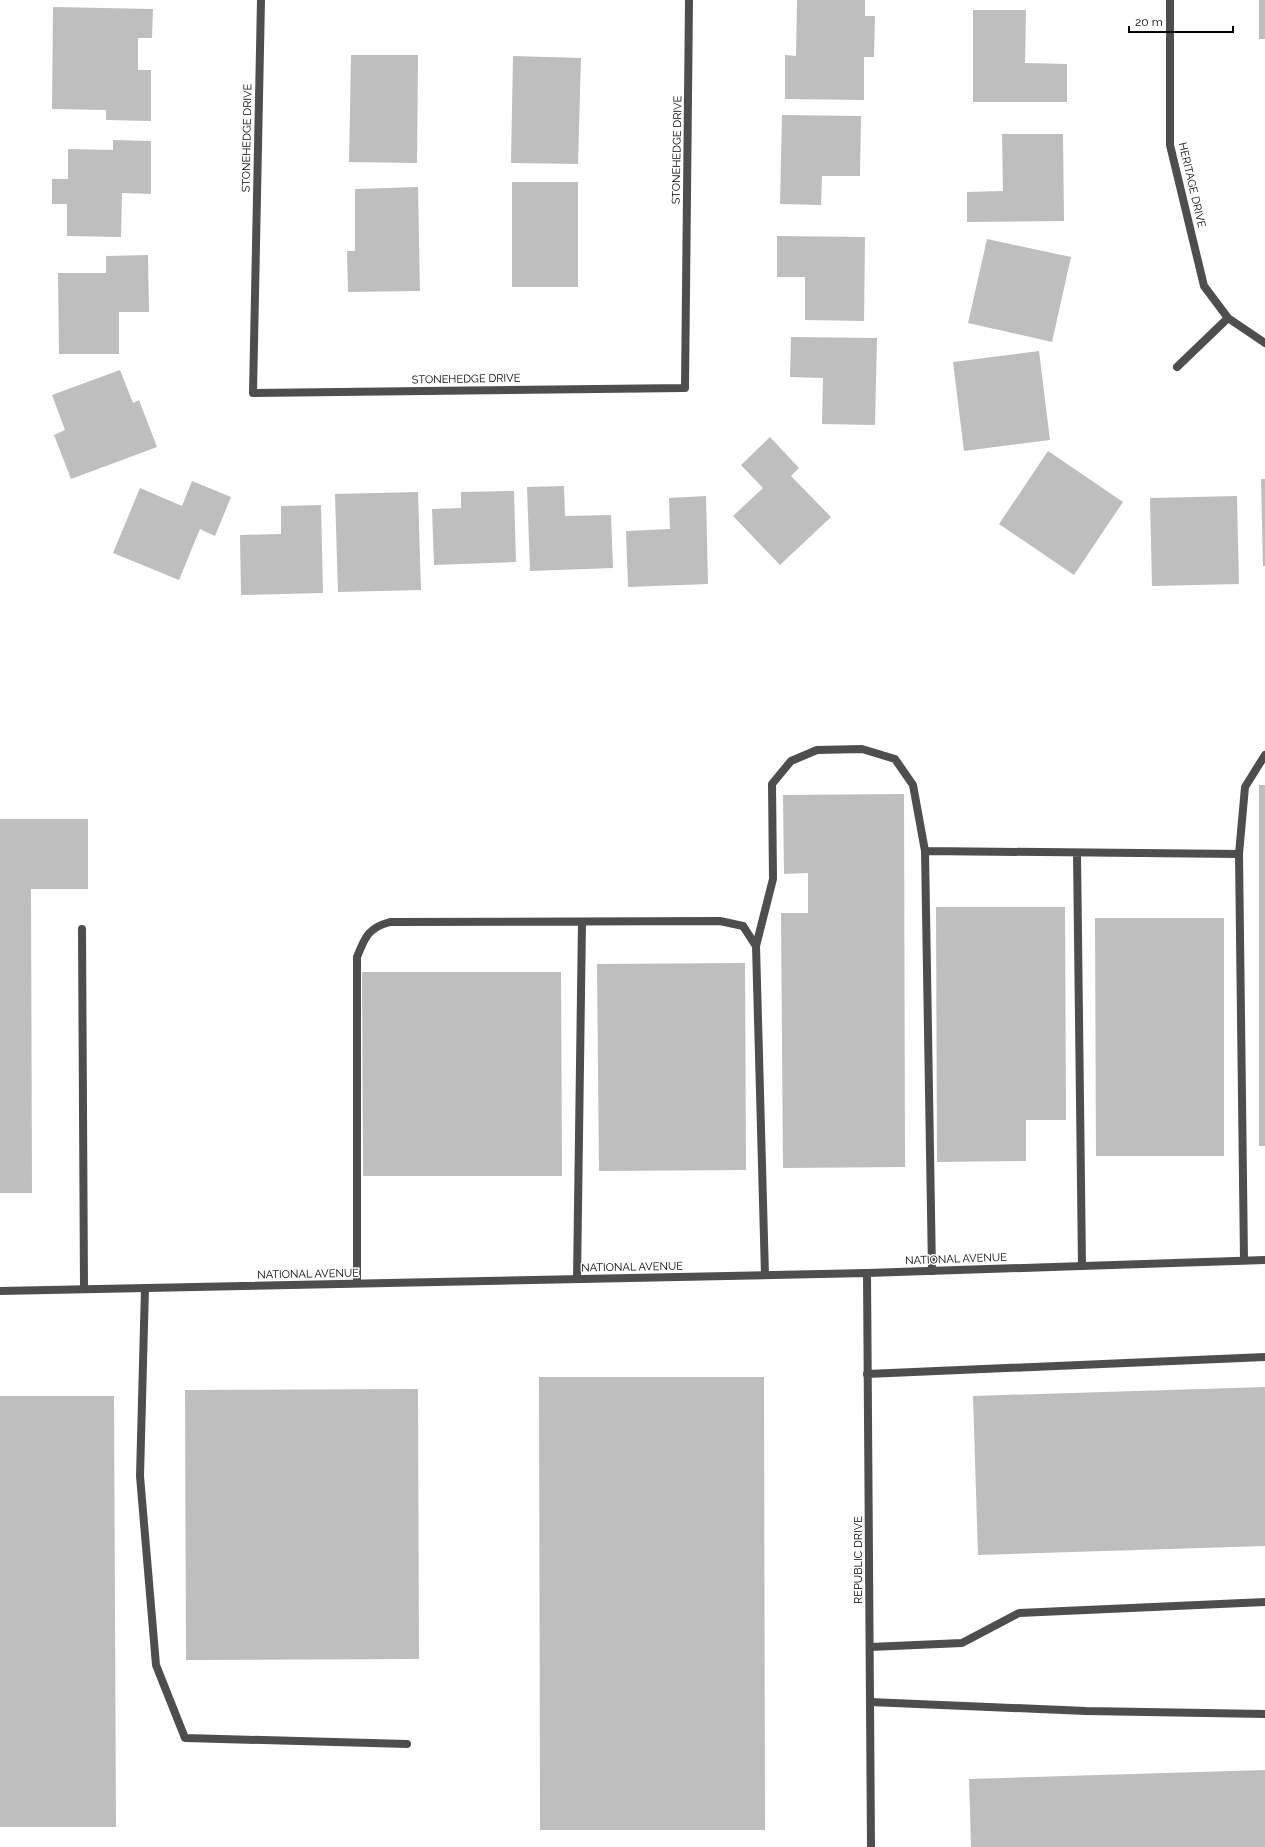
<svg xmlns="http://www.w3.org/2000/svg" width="1265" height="1847" viewBox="0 0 1265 1847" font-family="Raleway,sans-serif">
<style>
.building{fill:#bebebe}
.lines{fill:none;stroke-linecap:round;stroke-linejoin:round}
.service{stroke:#4e4e4e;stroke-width:8}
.minor{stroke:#4e4e4e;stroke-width:8}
.labels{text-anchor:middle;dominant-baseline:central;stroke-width:3;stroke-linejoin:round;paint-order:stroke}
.street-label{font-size:11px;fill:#000;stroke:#fff}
</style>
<rect width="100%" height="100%" fill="#fff"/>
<path class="building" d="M797 0H865V16H875L874 57H864V100L785 99V55L796 56Z
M1259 0H1265V39H1259Z
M53 7 153 9 152 38H138V70H151V121L106 120V110L52 109Z
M973 10H1026L1025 63 1067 64V102H973Z
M351 55H418L417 163 349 162Z
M513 56 581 58 578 164 511 163Z
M782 115 861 116 860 176H822L821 205 780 204Z
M1002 134H1063L1064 221 967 222V192L1003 191Z
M113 140 151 141V194L122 193 121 237 67 236V204H52V179H68V149L113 150Z
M512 182H578V287H512Z
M418 187 420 291 348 292 347 251H355V189Z
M777 236 865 237 864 321 805 320V277H777Z
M987 239 1071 257 1052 342 968 323Z
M148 255 149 312H119V354H59L58 273H106V256Z
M791 337 877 338 875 425 822 424 823 378 790 377Z
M1039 351 1050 440 964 451 953 362Z
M120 370 133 403 139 400 157 447 71 479 54 435 65 430 52 395Z
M770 437 799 468 791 476 831 517 780 565 733 516 763 488 741 465Z
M1048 451 1123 502 1074 575 999 524Z
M1261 479H1265V566H1263Z
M192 481 231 497 215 536 200 529 179 580 113 553 140 488 182 506Z
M564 486 565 516 611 515 613 568 530 571 527 487Z
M514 491 516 562 434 565 432 509 461 508V492Z
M418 492 421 590 338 592 335 494Z
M706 496 708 584 628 587 626 531 670 529 669 498Z
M1237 496 1239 584 1152 586 1150 498Z
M321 505 323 593 241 595 240 535 281 534V506Z
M1259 785H1265V1146H1259Z
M904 794 905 1167 783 1168 781 913H808V873L784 874 783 795Z
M0 819H88V889H31L32 1193H0Z
M936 907H1065L1066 1120H1026V1161L937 1162Z
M1095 918H1224V1156H1096Z
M745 963 746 1170 599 1171 597 964Z
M362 972H561L562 1176H363Z
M539 1377H764L765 1830H540Z
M1265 1387V1546L978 1555 973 1396Z
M418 1389 419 1659 186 1660 185 1390Z
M0 1396H114L116 1827H0Z
M1265 1770V1847H971L969 1779Z"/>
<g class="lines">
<path class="service" d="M925 851 932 1271
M1077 853 1082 1266
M1239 854 1244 1260
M82 929 84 1289
M756 946 773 879 772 784 791 761 817 750 862 749 895 759 913 785 925 851 1239 854 1245 787 1265 755
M577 1279 582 922
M357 1283V957C365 937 368 928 390 922L720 921 743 926 756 946 765 1275
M145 1288 140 1476 156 1665 185 1738 407 1744
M867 1374 1265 1357
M870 1647 962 1643 1019 1613 1265 1602
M870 1702 1086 1711 1265 1714"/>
<path class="minor" d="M261 0 253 393 685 388 689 0
M1170 0V145L1204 286 1228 318 1265 343
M1177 367 1228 318
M867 1273 871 1847
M0 1291 867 1273 1265 1260"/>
</g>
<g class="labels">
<g class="street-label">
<text transform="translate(247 138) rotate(-89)">STONEHEDGE DRIVE</text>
<text transform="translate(677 150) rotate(-89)">STONEHEDGE DRIVE</text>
<text transform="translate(1192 185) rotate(77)">HERITAGE DRIVE</text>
<text transform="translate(466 379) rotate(-1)">STONEHEDGE DRIVE</text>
<text transform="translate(956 1259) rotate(-2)">NATIONAL AVENUE</text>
<text transform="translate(632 1267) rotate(-1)">NATIONAL AVENUE</text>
<text transform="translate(308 1274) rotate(-1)">NATIONAL AVENUE</text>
<text transform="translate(858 1560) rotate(-90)">REPUBLIC DRIVE</text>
</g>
</g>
<path d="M1129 26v6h104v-6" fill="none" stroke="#000000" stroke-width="2"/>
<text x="1135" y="26" font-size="12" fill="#000000" stroke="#ffffff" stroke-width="3" paint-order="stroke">20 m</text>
</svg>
